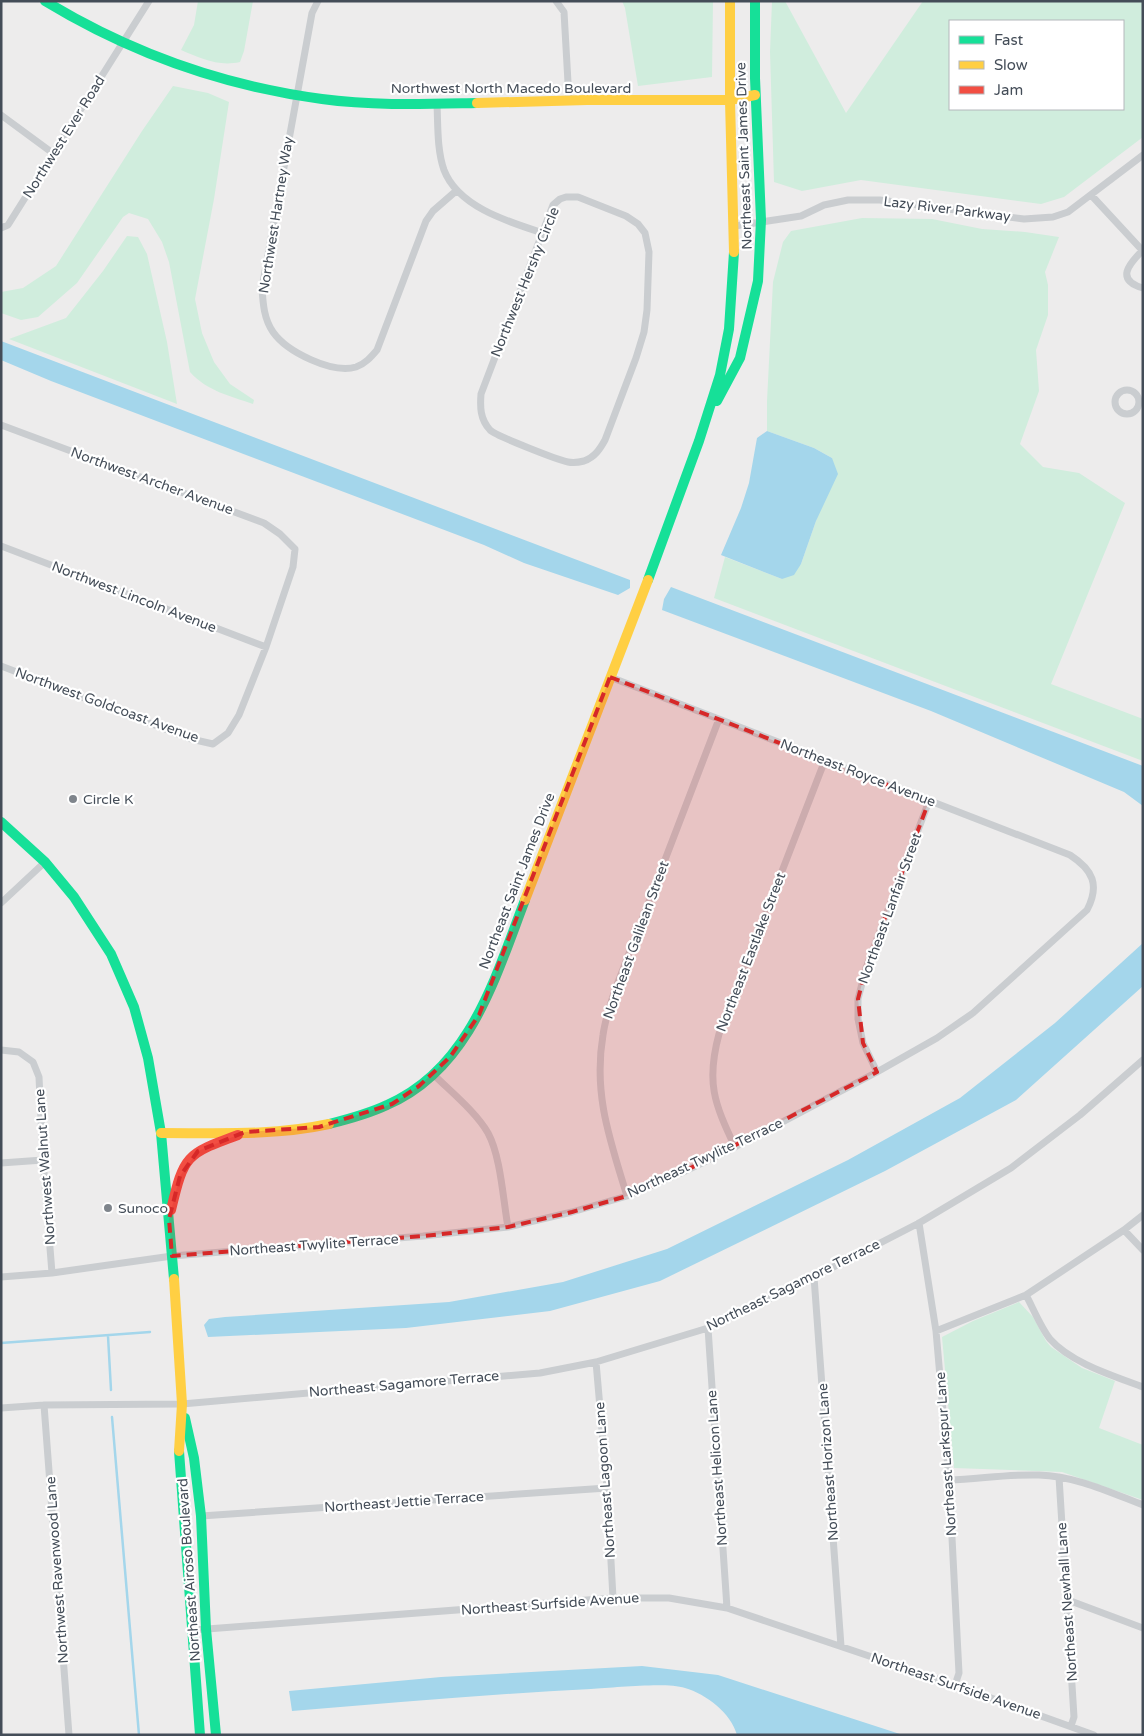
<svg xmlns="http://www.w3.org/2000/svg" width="1144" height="1736" viewBox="0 0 1144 1736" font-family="'Varela Round',sans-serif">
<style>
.green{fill:#d0eddd;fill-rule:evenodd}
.water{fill:#a4d6eb}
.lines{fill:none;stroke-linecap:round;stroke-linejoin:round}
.stream{stroke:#a4d6eb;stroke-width:2.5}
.street{stroke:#cacdd0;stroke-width:7}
.fast{stroke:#16e098;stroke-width:10}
.slow{stroke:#ffcf43;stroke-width:10}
.jam{stroke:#f24e42;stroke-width:10}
.marked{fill:#d62828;fill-opacity:0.2;stroke:#d62828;stroke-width:4;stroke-dasharray:10 6;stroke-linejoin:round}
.poi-dot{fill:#7f858c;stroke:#fff;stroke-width:2}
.labels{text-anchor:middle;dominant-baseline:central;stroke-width:4.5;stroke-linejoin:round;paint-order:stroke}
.street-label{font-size:14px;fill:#444d58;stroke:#fff}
.poi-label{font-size:14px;fill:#444d58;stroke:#fff;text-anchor:start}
</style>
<rect width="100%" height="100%" fill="#edecec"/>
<path class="green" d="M198 1H253L244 51 240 62C218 67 200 58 181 50L194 25Z
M622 1H713L712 77 638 86 625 8Z
M772 1H785L846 113 923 1H1143V137L1064 197 1041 204 861 180 802 191 774 182 770 52ZM1123 21V109H950V21Z
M173 86 208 93 229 102 214 199 195 299 202 333 214 362 230 384 254 400 253 404C230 396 207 391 190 372L169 262 162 242 148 219 129 213 123 217 77 283 38 317 21 320 1 313V292L23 288 56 266 142 131Z
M862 218 932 219 982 229 1025 232 1059 237 1045 272 1048 285V315L1036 350 1039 391 1020 444 1043 467 1079 473 1125 503 1051 684 1143 719V761L714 598 725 557 782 579 801 564 816 521 832 458 814 448 767 431V401L773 282 783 242 791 231Z
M127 236 138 237 147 254 167 342 177 404 9 339 66 318 103 271Z
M1019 1302 1033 1317 1046 1341 1051 1347 1082 1368 1115 1381 1099 1428 1143 1445V1500L1062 1472 954 1468 942 1337 973 1321Z"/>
<path class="water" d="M1 341 630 580V588L618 595 524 563 484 545 51 381 1 360Z
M767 431 814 448 832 458 838 474 816 521 801 564 794 575 782 579 721 555 741 508 749 483 757 438Z
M671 587 1143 766V806L1124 792 931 711 662 610 664 599Z
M1143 943V986L1016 1100 885 1171 660 1281 550 1311 406 1328 208 1337 204 1325 209 1319 225 1317 449 1302 563 1282 667 1249 848 1160 960 1098 1055 1023Z
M642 1666 718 1675 903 1735H737C731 1713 706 1694 685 1688 665 1682 614 1688 591 1689 491 1694 391 1703 292 1711L289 1691 441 1677Z"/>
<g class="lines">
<path class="stream" d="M108 1336 111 1390
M1 1343 150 1332
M112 1417 139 1735"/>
<path class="street" d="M318 1 312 13 262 288C263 304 264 319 273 332 287 352 332 374 356 367 365 364 371 357 377 350L426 221 433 211 456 191
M556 1 564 12 569 100
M437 104C438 126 437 150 444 170 458 207 509 222 543 233
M1 115 54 154
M1092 196 1143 251
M566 197H578L626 216 638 224 645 233 649 252 647 310 644 332 636 358 605 440C600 449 595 457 584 461 580 462 573 463 568 462 558 460 496 436 490 430 480 419 480 407 481 394L553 205 560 199Z
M735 226 801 216 824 205 848 200H880L1024 219 1053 217 1068 212 1143 155
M1 228 8 225 149 1
M1142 251C1129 264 1115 280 1143 288
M1115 402a12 12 0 1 1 24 0a12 12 0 1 1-24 0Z
M1 425 264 523 280 534 295 549 293 567 266 647 239 715 228 733 213 744 191 739 1 666
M1 546 266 647
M1 903 45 862
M1 1050 19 1052 33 1062 39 1077 43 1160 52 1273
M877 1072 863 1043 858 1019V999L866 968 929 801
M433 1074C450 1091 476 1112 488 1133 501 1157 503 1200 508 1227
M735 1147C714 1103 706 1082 719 1034L825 760
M1 1163 43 1160
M627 1196C610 1140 593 1094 603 1035 605 1020 610 1005 615 990L719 719
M919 1223 936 1331 949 1480 959 1673 955 1685
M1124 1230 1143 1250
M1 1277 52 1273 172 1256 423 1236 508 1227 572 1212 627 1196 683 1172 735 1147 877 1072 937 1038 973 1013 1087 910C1100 885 1093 870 1070 855L610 677
M814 1277 841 1646
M1026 1295C1033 1308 1041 1328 1050 1339 1071 1363 1114 1376 1143 1387
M708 1328 727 1608
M936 1331 1026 1295 1124 1230 1143 1215
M596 1362 607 1488 613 1598
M44 1405 69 1735
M1 1408 44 1405 182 1404 540 1373 596 1362 708 1328 814 1277 919 1223 1011 1168 1080 1115 1143 1060
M1059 1477 1074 1717 1071 1726
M949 1480C979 1479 1009 1474 1039 1475 1075 1476 1109 1492 1143 1505
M201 1516 607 1488
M1068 1600 1143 1628
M194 1630 613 1598H669L727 1608 955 1685 1094 1735"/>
<path class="fast" d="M45 1C129 52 224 86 322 99 373 106 426 104 477 103
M717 401 740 358 758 281 761 220 755 78V1
M648 580 699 441 720 375 729 329 734 252
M1 822 45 862 74 897 111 954 134 1007 148 1058 161 1133 174 1279
M329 1124C349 1119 368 1114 387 1105 470 1069 495 978 525 900
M185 1418 194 1458 201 1516 206 1629 216 1735
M179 1451 200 1735"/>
<path class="slow" d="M730 1V101L734 252
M477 103 587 100H730L755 95
M525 900 648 580
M161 1133C216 1133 274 1136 329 1124
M174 1279 182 1404 179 1451"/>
<path class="jam" d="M171 1210C184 1155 186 1154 238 1135"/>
</g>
<path class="marked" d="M610 677 929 801 866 968 858 999 863 1043 877 1072 683 1172 627 1196 572 1212 508 1227 423 1236 172 1256 169 1219 180 1176 198 1151 245 1132 319 1127 392 1104 419 1086 450 1057 479 1015Z"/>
<g class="poi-dot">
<circle cx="73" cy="799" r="5"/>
<circle cx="108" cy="1208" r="5"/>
</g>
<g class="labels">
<g class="street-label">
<text x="511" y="88">Northwest North Macedo Boulevard</text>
<text transform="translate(64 137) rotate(-58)">Northwest Ever Road</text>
<text transform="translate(744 156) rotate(-92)">Northeast Saint James Drive</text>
<text transform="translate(947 209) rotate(7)">Lazy River Parkway</text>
<text transform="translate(276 215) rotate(-81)">Northwest Hartney Way</text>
<text transform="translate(525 282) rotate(-68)">Northwest Hershy Circle</text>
<text transform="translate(152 481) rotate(20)">Northwest Archer Avenue</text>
<text transform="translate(134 597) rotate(21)">Northwest Lincoln Avenue</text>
<text transform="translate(107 705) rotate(20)">Northwest Goldcoast Avenue</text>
<text transform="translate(858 773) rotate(21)">Northeast Royce Avenue</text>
<text transform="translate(517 881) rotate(-69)">Northeast Saint James Drive</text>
<text transform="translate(890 908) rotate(-70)">Northeast Lanfair Street</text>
<text transform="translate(636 940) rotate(-70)">Northeast Galilean Street</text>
<text transform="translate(751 952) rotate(-69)">Northeast Eastlake Street</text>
<text transform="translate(705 1158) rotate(-25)">Northeast Twylite Terrace</text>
<text transform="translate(45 1167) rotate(-94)">Northwest Walnut Lane</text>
<text transform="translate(314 1245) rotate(-4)">Northeast Twylite Terrace</text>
<text transform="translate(793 1285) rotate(-26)">Northeast Sagamore Terrace</text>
<text transform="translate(404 1384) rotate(-5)">Northeast Sagamore Terrace</text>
<text transform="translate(946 1454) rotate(-94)">Northeast Larkspur Lane</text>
<text transform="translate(828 1462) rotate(-94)">Northeast Horizon Lane</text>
<text transform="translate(717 1468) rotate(-94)">Northeast Helicon Lane</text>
<text transform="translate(605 1480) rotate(-94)">Northeast Lagoon Lane</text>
<text transform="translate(404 1502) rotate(-4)">Northeast Jettie Terrace</text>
<text transform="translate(57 1570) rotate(-94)">Northwest Ravenwood Lane</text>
<text transform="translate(189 1570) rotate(-94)">Northeast Airoso Boulevard</text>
<text transform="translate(1067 1602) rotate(-94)">Northeast Newhall Lane</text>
<text transform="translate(550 1604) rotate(-4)">Northeast Surfside Avenue</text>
<text transform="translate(956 1686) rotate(19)">Northeast Surfside Avenue</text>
</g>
<g class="poi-label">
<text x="83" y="799">Circle K</text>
<text x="118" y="1208">Sunoco</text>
</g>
</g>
<rect width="1144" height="1736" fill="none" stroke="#444d58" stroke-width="5"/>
<rect x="949" y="20" width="175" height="90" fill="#ffffff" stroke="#b4b8bc"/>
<rect x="959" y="36" width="25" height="8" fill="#16e098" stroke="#b4b8bc"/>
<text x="994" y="45" font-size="15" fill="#444d58">Fast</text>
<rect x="959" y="61" width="25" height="8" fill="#ffcf43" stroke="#b4b8bc"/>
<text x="994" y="70" font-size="15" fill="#444d58">Slow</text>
<rect x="959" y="86" width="25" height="8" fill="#f24e42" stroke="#b4b8bc"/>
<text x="994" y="95" font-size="15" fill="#444d58">Jam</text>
</svg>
